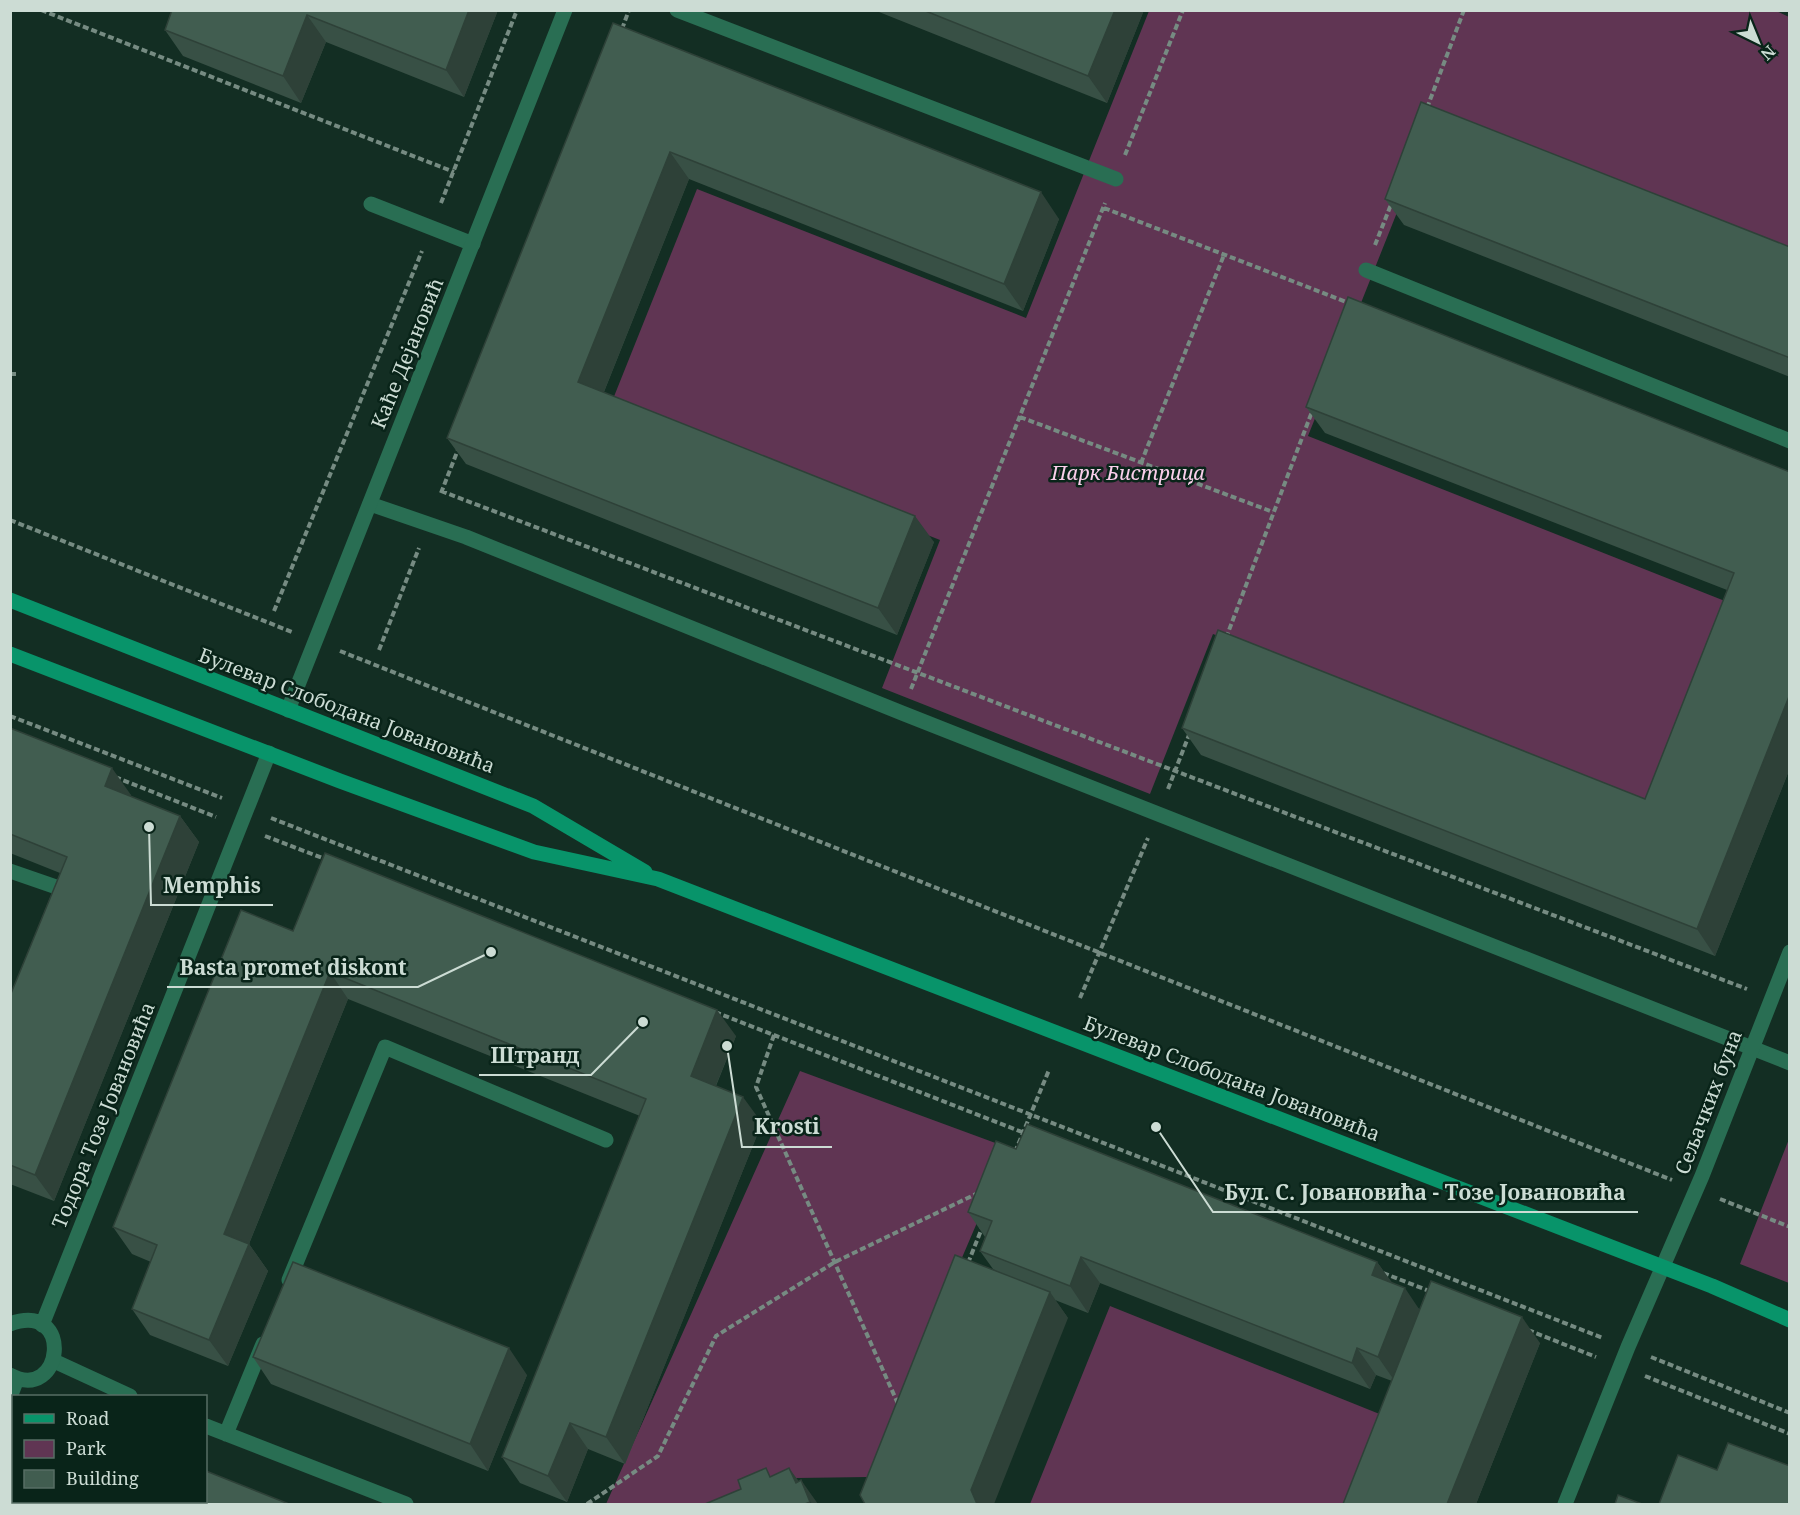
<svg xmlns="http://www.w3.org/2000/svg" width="1800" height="1515" viewBox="0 0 1800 1515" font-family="'Noto Serif',serif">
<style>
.green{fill:#603553}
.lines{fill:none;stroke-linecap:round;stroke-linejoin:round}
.path{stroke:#768b82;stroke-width:4;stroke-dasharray:6 3;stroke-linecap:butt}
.lane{stroke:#296e53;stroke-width:15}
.street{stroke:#296e53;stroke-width:15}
.secondary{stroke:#08946a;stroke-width:15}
.wall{fill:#385045}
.shaded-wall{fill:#2e4138}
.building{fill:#415d50;stroke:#2e4138;stroke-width:1.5}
.labels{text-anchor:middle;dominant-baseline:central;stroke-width:5;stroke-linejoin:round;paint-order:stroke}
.street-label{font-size:20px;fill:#ccdcd4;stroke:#092419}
.park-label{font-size:20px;font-style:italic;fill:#facfeb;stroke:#092419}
.leader{fill:none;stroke:#ccdcd4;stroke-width:2}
.callout-dot{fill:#ccdcd4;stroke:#092419;stroke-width:2}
.callout-label{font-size:21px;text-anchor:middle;font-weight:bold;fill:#ccdcd4;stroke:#092419;stroke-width:5;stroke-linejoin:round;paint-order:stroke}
</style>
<rect width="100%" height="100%" fill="#132e23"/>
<path class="green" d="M1774 10 1789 17V250L1437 112 1308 436 1735 605 1653 809 1213 634 1150 794 882 688 940 540 609 409 697 189 1026 318 1149 11Z
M800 1071 1009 1148 868 1477 797 1478 751 1504H606Z
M1789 1139V1283L1740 1264Z
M1110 1306 1387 1417 1352 1504H1030Z"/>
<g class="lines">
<path class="path" d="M41 10 454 172
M622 29 629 10
M1427 108 1464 10
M1125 155 1183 10
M441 203 517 10
M1104 208 1349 303
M1375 245 1392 202
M10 374H18
M1020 417 1273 512
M1141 463 1224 255
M441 491 1747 989
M441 493 459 447
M10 520 292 632
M274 611 422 251
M1226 638 1313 409
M379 650 419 548
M340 651 1672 1180
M911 689 1105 203
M10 716 222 798
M115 777 216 817
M1168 789 1189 735
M271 818 1603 1338
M265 836 325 859
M1080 998 1148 838
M715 1012 1027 1134
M774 1035 756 1087 899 1406
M1015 1152 1049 1070
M1720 1199 1790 1227
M968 1263 982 1228
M1383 1273 1432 1292
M1528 1330 1596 1357
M1651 1357 1790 1413
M1645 1376 1790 1434
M587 1504 658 1456 716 1336 835 1262 978 1193"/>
<path class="lane" d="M677 10 1116 179
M371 204 473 244
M1366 270 1790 441
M370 504 466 537 902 713 1790 1063
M10 871 65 890 62 897
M289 1280 385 1047 606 1140
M54 1361 130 1396
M206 1426 406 1504
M226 1434 263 1344"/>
<path class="street" d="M288 710 565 10
M10 1324C75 1300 63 1404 10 1375
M42 1325 269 753
M10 1397 17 1379
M1565 1504 1628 1347 1702 1176 1790 952"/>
<path class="secondary" d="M10 600 533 806 645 872
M10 654 340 781 534 852 658 879 1712 1286 1790 1320"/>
</g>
<path class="wall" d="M172 10H498L464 97 326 42 301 103 183 56 165 30Z
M874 10H1144L1107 103Z
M613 23 1059 219 1023 311 689 179 604 392 934 542 897 635 466 464 447 438Z
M1385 199 1790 247V377L1404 225Z
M1306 407 1790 472V768L1715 956 1201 755 1182 728 1645 799 1727 590 1325 433Z
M10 728 131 795 130 796 180 816 199 842 54 1201 10 1184V996L60 873 10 853Z
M293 931 736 1036 716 1086 762 1123 625 1464 588 1449 567 1502 520 1483 502 1457 640 1116 348 999 249 1244 268 1271 228 1366 150 1335 132 1309 151 1262 132 1254 113 1227Z
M1016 1149 1377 1262 1392 1283 1420 1310 1540 1343 1476 1504H1343L1392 1381 1376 1375 1370 1389 1100 1283 1088 1313 1055 1300 1068 1318 993 1269 980 1251 985 1237 968 1212Z
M253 1357 527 1375 488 1471 271 1384Z"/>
<path class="shaded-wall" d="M469 10H498L464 97 446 70Z
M1115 10H1144L1107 103 1088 76Z
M307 15 326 42 301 103 283 76Z
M670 152 689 179 597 409 578 382Z
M1041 192 1059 219 1023 311 1004 284Z
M915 516 934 542 897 635 878 608Z
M1790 694V768L1715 956 1697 929Z
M112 768 131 795 124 812 105 786Z
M180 816 199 842 54 1201 35 1175Z
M330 972 348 999 246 1251 249 1244 268 1271 228 1366 209 1340 224 1234Z
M717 1010 736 1036 709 1102 691 1076Z
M743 1097 762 1123 625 1464 606 1437Z
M1081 1257 1100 1283 1088 1313 1070 1286Z
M1377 1262 1396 1288 1372 1275Z
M1405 1288 1423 1315 1396 1383 1378 1357Z
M1050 1292 1068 1318 994 1504H977L971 1490Z
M1522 1317 1540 1343 1476 1504H1447Z
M509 1348 527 1375 488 1471 470 1444Z
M1357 1348 1376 1375 1370 1389 1352 1363Z
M570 1423 588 1449 567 1502 548 1476Z
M789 1468 806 1491 801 1480 818 1504H812L796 1483Z"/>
<path class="building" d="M172 10H469L446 70 307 15 283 76 165 30Z
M923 10H1115L1088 76Z
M613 23 1041 192 1004 284 670 152 578 382 915 516 878 608 447 438Z
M1421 102 1790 247V358L1385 199Z
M1348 297 1790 472V694L1697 929 1182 728 1218 630 1645 799 1734 573 1306 407Z
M10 728 112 768 105 786 180 816 35 1175 10 1165V996L67 857 10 834Z
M325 853 717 1010 691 1076 743 1097 606 1437 570 1423 548 1476 502 1457 646 1099 330 972 224 1234 249 1244 209 1340 132 1309 157 1245 113 1227 241 910 293 931Z
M1027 1124 1377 1262 1372 1275 1405 1288 1378 1357 1357 1348 1352 1363 1081 1257 1070 1286 980 1251 992 1221 968 1212 996 1141 1016 1149Z
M955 1255 1050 1292 971 1490 977 1504H865L860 1495Z
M293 1262 509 1348 470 1444 253 1357Z
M1431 1281 1522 1317 1447 1504H1343Z
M1728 1443 1790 1466V1504H1659L1678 1455 1717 1470Z
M766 1468 770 1477 789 1468 796 1483 801 1480 810 1502 805 1504H705L741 1489 738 1480Z
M206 1471 289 1504H14L15 1502H206Z
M1618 1495 1642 1504H1615Z"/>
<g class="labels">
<g class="street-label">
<text transform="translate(407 353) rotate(-68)">Каће Дејановић</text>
<text transform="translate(347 710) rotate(21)">Булевар Слободана Јовановића</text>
<text transform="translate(1232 1078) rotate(21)">Булевар Слободана Јовановића</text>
<text transform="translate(1708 1102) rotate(-69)">Сељачких буна</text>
<text transform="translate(103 1115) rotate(-68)">Тодора Тозе Јовановића</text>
</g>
<g class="park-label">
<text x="1128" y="472">Парк Бистрица</text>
</g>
</g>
<path class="leader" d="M149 827L151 905H273M491 952L418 987H167M643 1022L591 1075H479M727 1046L742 1147H832M1156 1127L1213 1212H1638"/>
<g class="callout-dot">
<circle cx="149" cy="827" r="6"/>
<circle cx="491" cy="952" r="6"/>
<circle cx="643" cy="1022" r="6"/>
<circle cx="727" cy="1046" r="6"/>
<circle cx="1156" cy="1127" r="6"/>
</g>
<g class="callout-label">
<text x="212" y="893">Memphis</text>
<text x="293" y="975">Basta promet diskont</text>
<text x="535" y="1063">Штранд</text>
<text x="787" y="1134">Krosti</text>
<text x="1425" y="1200">Бул. С. Јовановића - Тозе Јовановића</text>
</g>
<rect width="1800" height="1515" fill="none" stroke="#ccdcd4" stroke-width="24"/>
<rect x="12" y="1395" width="195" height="108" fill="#092419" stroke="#576e64" stroke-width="1.5"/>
<rect x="24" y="1414" width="30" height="9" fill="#08946a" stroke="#576e64" stroke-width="1.5"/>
<text x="66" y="1425" font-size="18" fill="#ccdcd4">Road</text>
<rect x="24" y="1440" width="30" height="18" fill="#603553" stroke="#576e64" stroke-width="1.5"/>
<text x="66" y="1455" font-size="18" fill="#ccdcd4">Park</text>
<rect x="24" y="1470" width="30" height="18" fill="#415d50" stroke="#576e64" stroke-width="1.5"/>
<text x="66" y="1485" font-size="18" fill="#ccdcd4">Building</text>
<g transform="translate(1758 42) rotate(137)" stroke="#092419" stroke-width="4.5" paint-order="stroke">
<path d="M0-4.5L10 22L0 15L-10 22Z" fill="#ccdcd4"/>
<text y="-9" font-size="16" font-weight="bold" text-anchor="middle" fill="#ccdcd4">N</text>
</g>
</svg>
